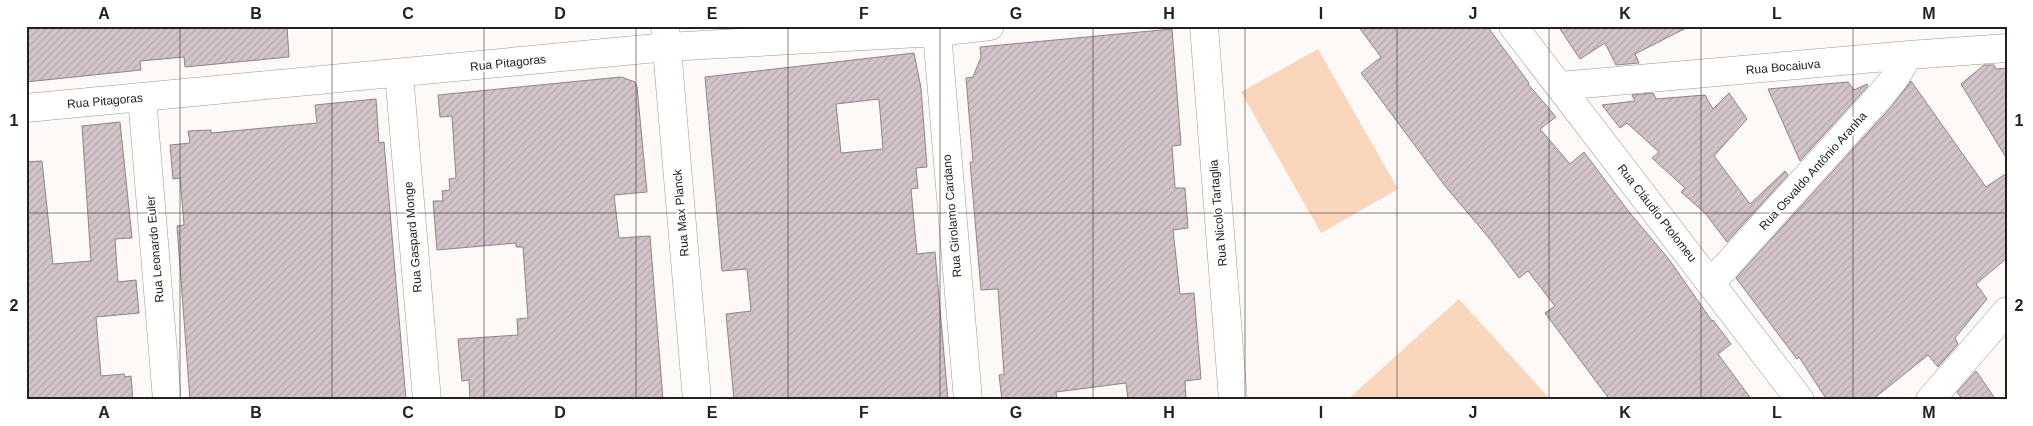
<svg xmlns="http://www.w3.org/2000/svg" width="2033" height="426" viewBox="0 0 2033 426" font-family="Arial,sans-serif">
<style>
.grass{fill:#fad6bd}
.building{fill:url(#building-hatch);stroke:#8f8387;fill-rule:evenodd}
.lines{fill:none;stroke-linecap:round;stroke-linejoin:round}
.street-casing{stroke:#a1968f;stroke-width:29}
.street{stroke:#fff;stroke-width:28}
.grid{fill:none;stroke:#24201d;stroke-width:1;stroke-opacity:0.55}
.labels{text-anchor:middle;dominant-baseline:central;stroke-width:4;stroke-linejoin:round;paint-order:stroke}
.street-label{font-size:12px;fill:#24201d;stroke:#fff}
.neatline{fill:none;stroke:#24201d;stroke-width:2}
.grid-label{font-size:16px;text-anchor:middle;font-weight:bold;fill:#24201d}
</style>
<defs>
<pattern id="building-hatch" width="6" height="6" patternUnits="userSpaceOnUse" patternTransform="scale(1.25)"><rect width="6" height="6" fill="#d2c4c9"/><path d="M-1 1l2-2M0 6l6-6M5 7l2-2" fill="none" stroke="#b4a8ac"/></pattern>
</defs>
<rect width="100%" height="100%" fill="#fdf9f6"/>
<path class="grass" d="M1318 49 1398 189 1321 233 1241 92Z
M1459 299 1551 400H1347Z"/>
<path class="building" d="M26 26H287L289 57 185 67 184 57 140 61 141 70 26 82Z
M1358 26H1487L1529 83 1528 84 1556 117 1540 129 1570 164 1584 152 1629 212 1668 258 1712 321 1713 320 1731 344 1718 354 1752 400H1610L1545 313 1555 306 1528 271 1519 278 1489 238 1445 186 1361 73 1381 57Z
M1558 26H1690L1635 54 1639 63 1616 65 1605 43 1580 59Z
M1172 29 1181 145 1172 146 1175 188H1185L1188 228 1173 230 1180 294 1194 293 1201 379 1185 381 1186 400 1128 399 1126 383 1056 392 1057 400H1002L999 375 1004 374 998 289 981 290 970 162H973L966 78 973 77 981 57 980 47Z
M914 53 921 88 927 167 916 168 918 188 911 189 917 254 935 252 948 400H734L726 314 751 311 747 269 722 271 705 77ZM879 99 883 149 841 153 836 104Z
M1984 65H1994L1996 69 2007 68V159L1961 84Z
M621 77 635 82 637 87 647 192 614 195 619 238 650 236 663 400H470L469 380 462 381 458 339 518 335 517 319 528 318 523 247H516V243L437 250 433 201H443L442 191 450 190 449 179 456 178 452 116 440 117 438 95Z
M1911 81 1986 187 2007 173V258L1976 284 1987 299 1955 338 1958 344 1938 367 1928 355 1872 400H1827L1799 357 1797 359 1736 278 1892 106Z
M1848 82 1854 90 1867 84 1868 86 1800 161 1768 89Z
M1653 93 1656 99 1705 95 1713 109 1729 93 1747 119 1714 156 1750 204 1785 171 1788 175 1727 242 1705 213 1681 192 1685 188 1652 158 1659 152 1627 123 1620 128 1602 105 1635 101 1632 95Z
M376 99 379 143 384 142 406 400H190L177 226 184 225 180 178 173 179 170 145 190 143 188 131 211 130V133L317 123 315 105Z
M120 122 132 238 115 239 118 282 136 280 139 313 96 317 101 376 124 374 125 377 131 376 133 400H26V162L42 161 53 264 91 261 82 126Z
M1976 371 1996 400H1963L1957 392Z"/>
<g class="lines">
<g class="street-casing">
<path id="street" d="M665 26 697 400
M1204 26 1233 400
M1513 26 1800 400
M937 32 968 400
M399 74 427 400
M1560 86 1909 55 2007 48
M142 97 167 400
M26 108 667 47 937 32 990 26
M1711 283 1880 96 1894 79 1909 55
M1930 400 2007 311"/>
</g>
<use href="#street" class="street"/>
</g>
<path class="grid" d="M180 26V400M332 26V400M484 26V400M636 26V400M788 26V400M940 26V400M1093 26V400M1245 26V400M1397 26V400M1549 26V400M1701 26V400M1853 26V400M26 213H2007"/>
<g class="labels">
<g class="street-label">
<text transform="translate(508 63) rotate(-6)">Rua Pitagoras</text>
<text transform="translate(1783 67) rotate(-5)">Rua Bocaiuva</text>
<text transform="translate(105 101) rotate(-5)">Rua Pitagoras</text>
<text transform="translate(1813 171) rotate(-48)">Rua Osvaldo Antônio Aranha</text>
<text transform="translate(681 213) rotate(-95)">Rua Max Planck</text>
<text transform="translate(1218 213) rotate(-95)">Rua Nicolo Tartaglia</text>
<text transform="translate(1657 213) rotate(52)">Rua Cláudio Ptolomeu</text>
<text transform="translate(952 216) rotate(-95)">Rua Girolamo Cardano</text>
<text transform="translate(413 237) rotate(-95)">Rua Gaspard Monge</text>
<text transform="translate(155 249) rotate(-95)">Rua Leonardo Euler</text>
</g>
</g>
<rect width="2033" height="426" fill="none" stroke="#ffffff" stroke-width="55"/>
<rect x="28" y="28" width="1978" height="370" class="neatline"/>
<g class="grid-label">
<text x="104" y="19">A</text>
<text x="256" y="19">B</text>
<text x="408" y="19">C</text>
<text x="560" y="19">D</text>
<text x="712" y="19">E</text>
<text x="864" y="19">F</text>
<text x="1016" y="19">G</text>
<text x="1169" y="19">H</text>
<text x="1321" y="19">I</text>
<text x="1473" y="19">J</text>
<text x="1625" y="19">K</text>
<text x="1777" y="19">L</text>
<text x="1929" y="19">M</text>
<text x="14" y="126">1</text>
<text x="2019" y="126">1</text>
<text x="14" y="311">2</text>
<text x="2019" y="311">2</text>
<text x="104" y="418">A</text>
<text x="256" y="418">B</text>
<text x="408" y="418">C</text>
<text x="560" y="418">D</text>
<text x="712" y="418">E</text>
<text x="864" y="418">F</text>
<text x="1016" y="418">G</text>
<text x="1169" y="418">H</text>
<text x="1321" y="418">I</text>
<text x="1473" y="418">J</text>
<text x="1625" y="418">K</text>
<text x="1777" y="418">L</text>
<text x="1929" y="418">M</text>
</g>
</svg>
